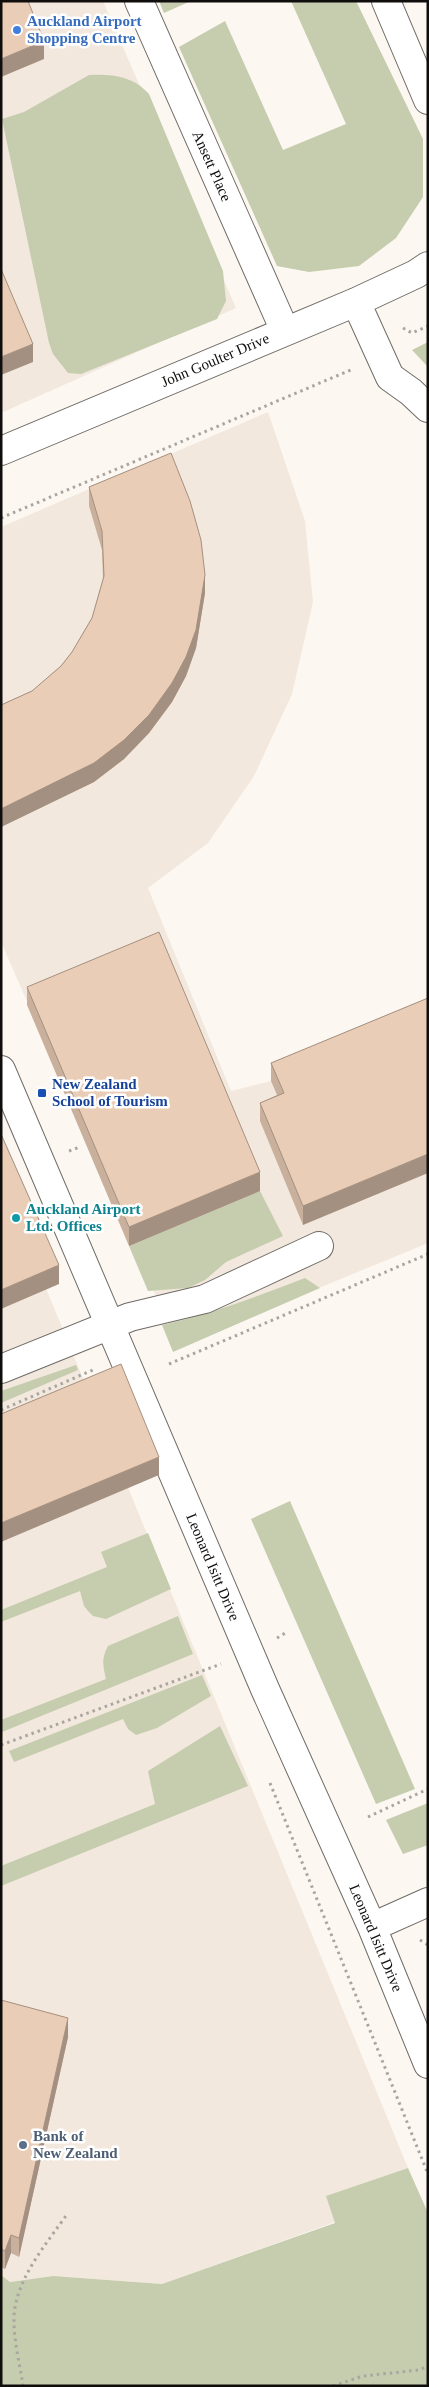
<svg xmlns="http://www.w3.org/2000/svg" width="429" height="2387" viewBox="0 0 429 2387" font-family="Georgia,serif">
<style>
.built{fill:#f3e8dd}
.green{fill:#c5cdae}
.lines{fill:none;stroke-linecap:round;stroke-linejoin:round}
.minor-casing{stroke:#6f6b66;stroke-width:30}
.path{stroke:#a9a5a1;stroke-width:3;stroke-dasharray:2.5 4;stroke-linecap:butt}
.minor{stroke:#fff;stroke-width:28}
.wall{fill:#c9b09d}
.shaded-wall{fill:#a49080}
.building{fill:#eacdb7;stroke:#a49080}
.shop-dot{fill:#3f7fe0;stroke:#fff;stroke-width:2}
.transit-dot{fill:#1a4fb4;stroke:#fff;stroke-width:2}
.culture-dot{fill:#0f9aa8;stroke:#fff;stroke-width:2}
.service-dot{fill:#5c6f8a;stroke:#fff;stroke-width:2}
.labels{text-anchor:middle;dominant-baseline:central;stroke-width:5;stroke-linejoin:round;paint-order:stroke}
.shop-label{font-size:15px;font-weight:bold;fill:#366cbe;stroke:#fff;text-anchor:start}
.street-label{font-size:15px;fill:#100e0c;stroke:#fff}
.transit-label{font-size:15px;font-weight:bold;fill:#164399;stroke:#fff;text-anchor:start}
.culture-label{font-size:15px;font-weight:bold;fill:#0d838f;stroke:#fff;text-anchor:start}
.service-label{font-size:15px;font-weight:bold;fill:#4e5e75;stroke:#fff;text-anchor:start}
</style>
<rect width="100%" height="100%" fill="#fcf7f1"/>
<path class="built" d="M1 1H103L236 308 1 413Z
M268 412 305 521 313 602 292 694 254 776 208 843 148 888 231 1091 271 1081 428 1016V1243L178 1346 1 942V527Z
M1 1179 408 2168 327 2196 335 2222 162 2284 53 2276 10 2282 1 2275Z"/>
<path class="green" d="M159 1H191L164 13Z
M291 1H356L423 139V197L396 238 359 266 309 272 277 266 179 47 225 21 283 150 346 124Z
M89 75C112 74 133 76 149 94L223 271 226 301 217 319 81 374 68 373 53 354 49 343 2 119 24 112Z
M428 342V367L412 350Z
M260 1191 283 1236 226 1262 205 1280 188 1288 148 1291 129 1246Z
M305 1278 320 1288 173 1352 162 1325C211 1314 258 1296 305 1278Z
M76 1365 78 1370 1 1403V1391Z
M290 1501 415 1789 376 1804 251 1519Z
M148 1533 171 1589 106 1619 93 1616 89 1612 84 1606 80 1591 1 1622V1610L107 1567 101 1552Z
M178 1616 193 1654 2 1732 1 1720 106 1679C103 1666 101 1659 108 1646Z
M202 1675 211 1696 157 1728 136 1735 128 1729 123 1719 14 1762 9 1751Z
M220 1726 248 1786 1 1886V1866L155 1804 148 1771Z
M428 1803V1845L403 1854 386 1820Z
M408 2168 428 2213V2386H1V2275L10 2282 53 2276 162 2284 335 2223 326 2196Z"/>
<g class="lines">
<g class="minor-casing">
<path id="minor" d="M139 1 285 331
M386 1 428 100
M356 302 390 377 411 392 428 408
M1 451 356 302 416 274 428 266
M1 1070 265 1689 372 1927 428 2064
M1 1369 130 1317 205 1299 319 1246
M372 1927 428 1902"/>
</g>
<path class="path" d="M403 328 412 333 428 326
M1 518 353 369
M69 1151 80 1147
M169 1364 428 1254
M1 1410 95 1369
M277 1638 287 1632
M1 1745 221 1664
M270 1783 428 2174
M368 1817 428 1789
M420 1940 428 1945
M23 2386C20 2365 14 2342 14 2321 13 2282 47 2243 68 2213
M333 2386 363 2376 419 2370 428 2366"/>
<use href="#minor" class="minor"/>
</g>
<path class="wall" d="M89 487 205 593 196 648 186 676 172 702 149 733 124 759 94 782 1 827V705L32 691 61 666 72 652 92 618 103 579 102 550 89 506Z
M27 987 260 1191 129 1246 27 1005Z
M428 998 303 1225 260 1121V1103L277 1095 271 1081V1063Z
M1 2000 68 2037 19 2257 11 2253 5 2269 1 2267Z"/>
<path class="shaded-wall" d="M44 41V59L1 77V59Z
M33 344V362L1 375V357Z
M205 575V593L196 648 186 676 172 702 149 733 124 759 94 782 1 827V809Z
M428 1154V1173L303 1225V1206Z
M260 1172V1191L129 1246V1227Z
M59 1265V1284L1 1309V1290Z
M159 1457V1475L1 1542V1523Z
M68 2018V2037L19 2257V2238Z
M11 2235V2253L5 2269V2251Z"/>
<path class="building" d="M1 1H28L44 41 1 59Z
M1 269 33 344 1 357Z
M171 453 190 501 201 540 205 575 196 630 186 657 172 683 149 715 124 740 94 763 1 809V705L32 691 61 666 72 652 92 618 104 576 102 531 89 487Z
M159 932 260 1172 129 1227 27 987Z
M428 998V1154L303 1206 260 1103 284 1093 271 1063Z
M1 1134 59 1265 1 1290Z
M121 1364 159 1457 1 1523V1414Z
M1 2000 68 2018 19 2238 11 2235 5 2251 1 2249Z"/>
<circle class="shop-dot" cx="17" cy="30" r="5"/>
<rect class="transit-dot" x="37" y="1088" width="10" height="10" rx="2.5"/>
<circle class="culture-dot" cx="16" cy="1218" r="5"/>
<circle class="service-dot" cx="23" cy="2145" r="5"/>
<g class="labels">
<g class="shop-label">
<text x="27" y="21">Auckland Airport<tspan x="27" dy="17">Shopping Centre</tspan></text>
</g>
<g class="street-label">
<text transform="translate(212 166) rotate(66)">Ansett Place</text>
<text transform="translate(215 360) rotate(-23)">John Goulter Drive</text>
<text transform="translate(213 1567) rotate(67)">Leonard Isitt Drive</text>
<text transform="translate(376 1938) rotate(67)">Leonard Isitt Drive</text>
</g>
<g class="transit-label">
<text x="52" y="1084">New Zealand<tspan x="52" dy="17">School of Tourism</tspan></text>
</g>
<g class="culture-label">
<text x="26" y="1209">Auckland Airport<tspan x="26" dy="17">Ltd. Offices</tspan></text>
</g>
<g class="service-label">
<text x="33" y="2136">Bank of<tspan x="33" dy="17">New Zealand</tspan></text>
</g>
</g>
<rect width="429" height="2387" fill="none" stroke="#100e0c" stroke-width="5"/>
</svg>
